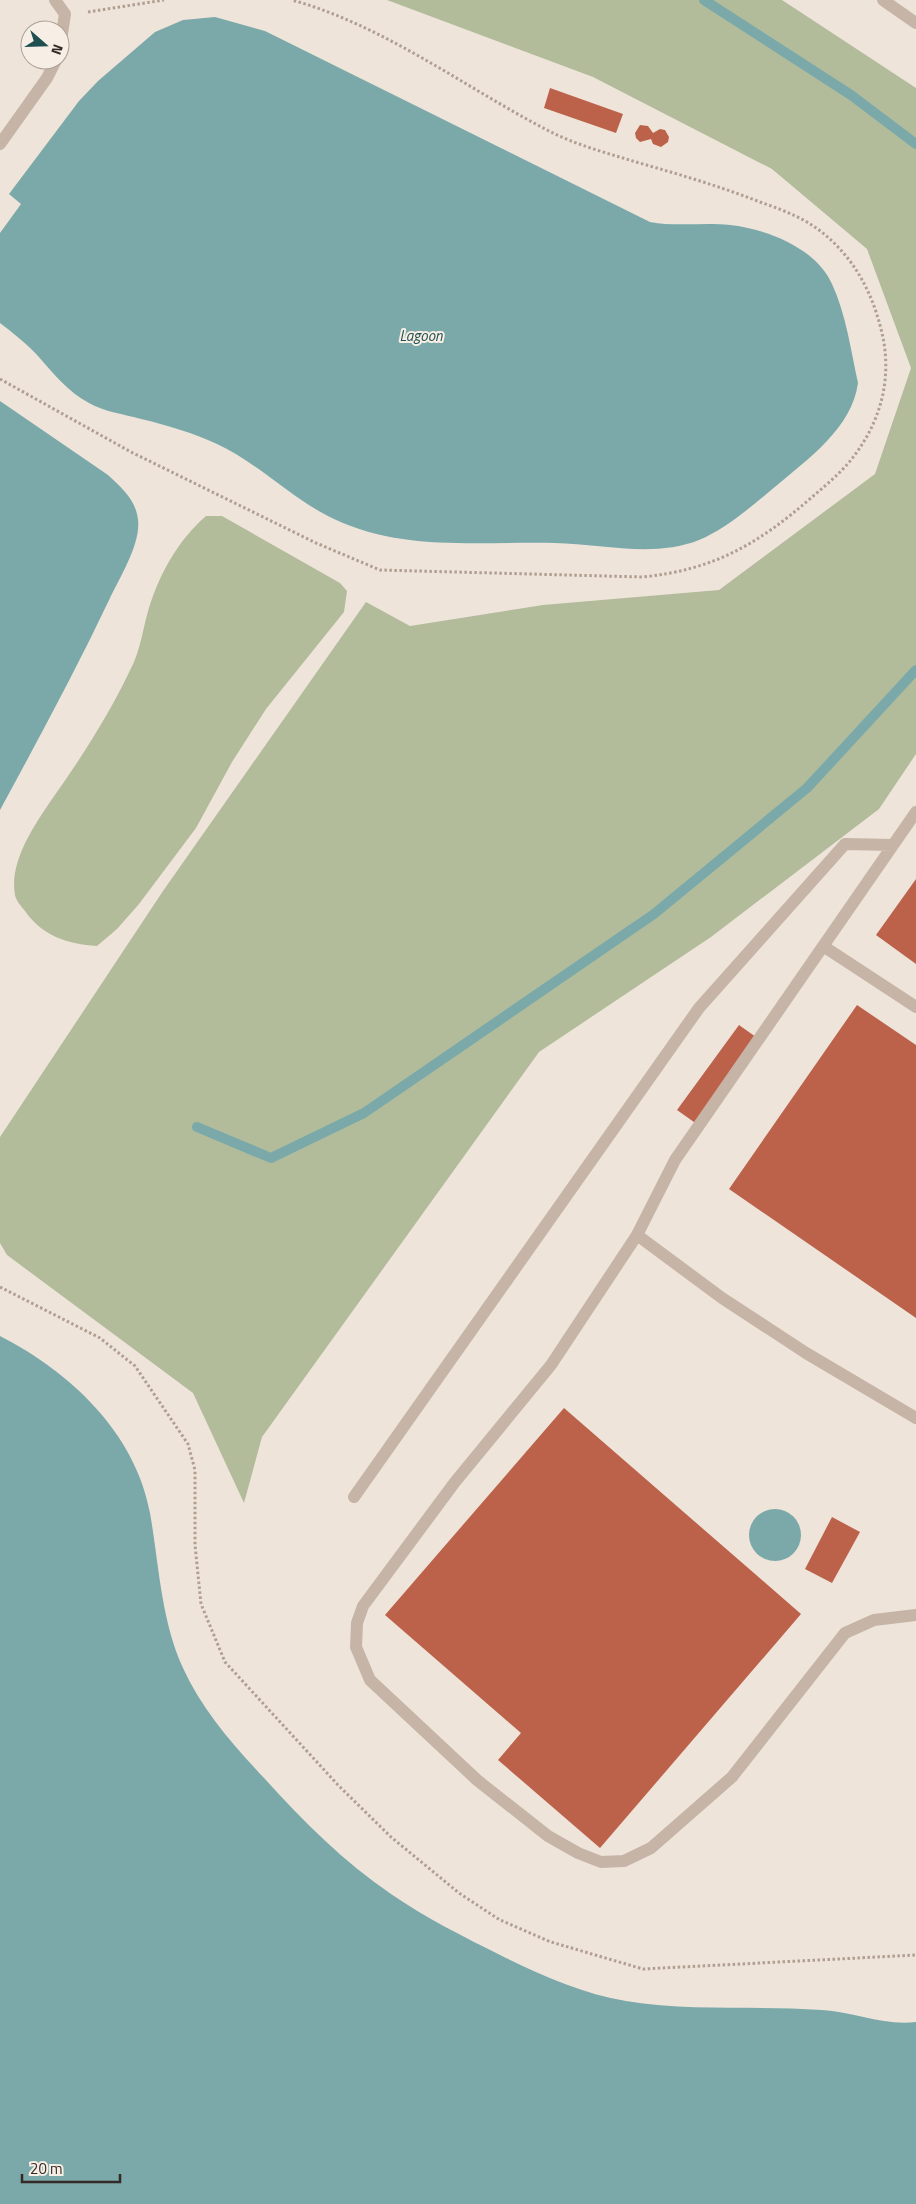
<svg xmlns="http://www.w3.org/2000/svg" width="916" height="2204" viewBox="0 0 916 2204" font-family="'Titillium Web',sans-serif">
<style>
.green{fill:#b2bc9b}
.water{fill:#7ba9aa}
.lines{fill:none;stroke-linecap:round;stroke-linejoin:round}
.stream{stroke:#7ba9aa;stroke-width:10}
.building{fill:#bc624b}
.path{stroke:#b19e91;stroke-width:3;stroke-dasharray:2.5 2.5;stroke-linecap:butt}
.minor{stroke:#c6b4a7;stroke-width:12}
.labels{text-anchor:middle;dominant-baseline:central;stroke-width:4;stroke-linejoin:round;paint-order:stroke}
.water-label{font-size:15px;font-style:italic;fill:#204f51;stroke:#f7eee5}
</style>
<rect width="100%" height="100%" fill="#efe4da"/>
<path class="green" d="M387 0H782L916 88V754L879 809 711 937 539 1052 262 1437 244 1503 193 1393 7 1255 0 1243V1137L163 891 366 602 410 626 543 605 719 590 875 474 911 368 867 249 772 169 593 77Z
M206 516H222L340 583 347 591 344 612 266 709 232 762 196 828 139 904 117 929 97 946C68 944 42 936 25 911 22 907 16 901 15 895 9 863 33 827 50 802 82 757 111 712 134 662 140 648 143 630 147 615 157 578 177 541 206 516Z"/>
<path class="water" d="M215 17 265 31 650 222C677 227 704 222 730 225 767 229 816 248 832 284 846 314 851 351 858 383 852 428 808 459 776 486 753 505 726 529 699 540 654 558 602 544 555 543 481 541 403 552 334 519 293 500 257 462 217 444 193 433 167 425 141 419 124 414 104 412 89 403 68 392 53 373 38 356 26 343 13 333 0 323V233L21 204 9 194 79 101 98 81 155 32 183 20Z
M0 401 108 475C122 488 136 500 138 520 141 543 120 577 110 598 76 670 38 740 0 810Z
M0 1336C70 1372 135 1432 150 1513 159 1564 161 1620 183 1668 202 1710 233 1745 265 1779 303 1821 344 1862 391 1894 426 1918 464 1937 502 1956 541 1975 583 1994 626 2001 691 2012 757 2005 822 2010 854 2012 885 2026 916 2022V2204H0Z
M749 1535a26 26 0 1 1 52 0a26 26 0 1 1-52 0Z"/>
<g class="lines">
<path class="stream" d="M704 0 851 95 916 144
M197 1127 271 1158 364 1113 654 914 807 788 916 670"/>
</g>
<path class="building" d="M550 88 623 114 616 133 544 108Z
M640 125 648 126 653 133 660 129 665 130 669 137 668 142 661 147 653 144 651 139 640 142 636 138 635 133Z
M916 879V964L876 935Z
M857 1005 916 1045V1318L729 1189Z
M739 1025 763 1042 701 1127 677 1110Z
M564 1408 801 1614 600 1848 498 1760 521 1733 385 1615Z
M832 1517 860 1532 832 1583 805 1569Z"/>
<g class="lines">
<path class="path" d="M88 12 164 0
M0 379 131 452 316 543 380 570 642 577C714 570 758 544 811 498 826 485 842 472 854 456 882 419 893 375 881 329 871 289 852 255 819 230 802 217 780 209 760 202 719 186 678 174 636 162 607 153 576 145 549 131 464 87 385 26 292 0
M0 1287 100 1338 135 1366 188 1444 195 1470V1545L201 1604 225 1662 338 1785 391 1837 459 1893 500 1920 551 1942 643 1969 916 1955"/>
<path class="minor" d="M55 0 65 14 60 47
M883 0 916 23
M0 144 47 78 56 60
M916 812 675 1160 637 1235 722 1298 806 1353 916 1418
M823 946 916 1007
M637 1235 551 1365 455 1482 363 1606 357 1623 356 1647 370 1680 477 1780 548 1836 578 1853 601 1862 624 1861 651 1848 732 1777 845 1633 874 1620 916 1615
M354 1497 699 1008 845 844 893 845"/>
</g>
<g class="labels">
<g class="water-label">
<text x="421" y="335">Lagoon</text>
</g>
</g>
<g transform="translate(45 45) rotate(110)"><circle r="24" fill="#f7eee5" stroke="#a9a099"/>
<path d="M0-4L9 19L0 12L-9 19Z" fill="#204f51"/>
<text y="-8" font-size="14" font-weight="bold" text-anchor="middle" fill="#332a27">N</text>
</g>
<path d="M22 2174v8h98v-8" fill="none" stroke="#332a27" stroke-width="2.5"/>
<text x="30" y="2174" font-size="15" fill="#332a27" stroke="#f7eee5" stroke-width="4" paint-order="stroke">20 m</text>
</svg>
